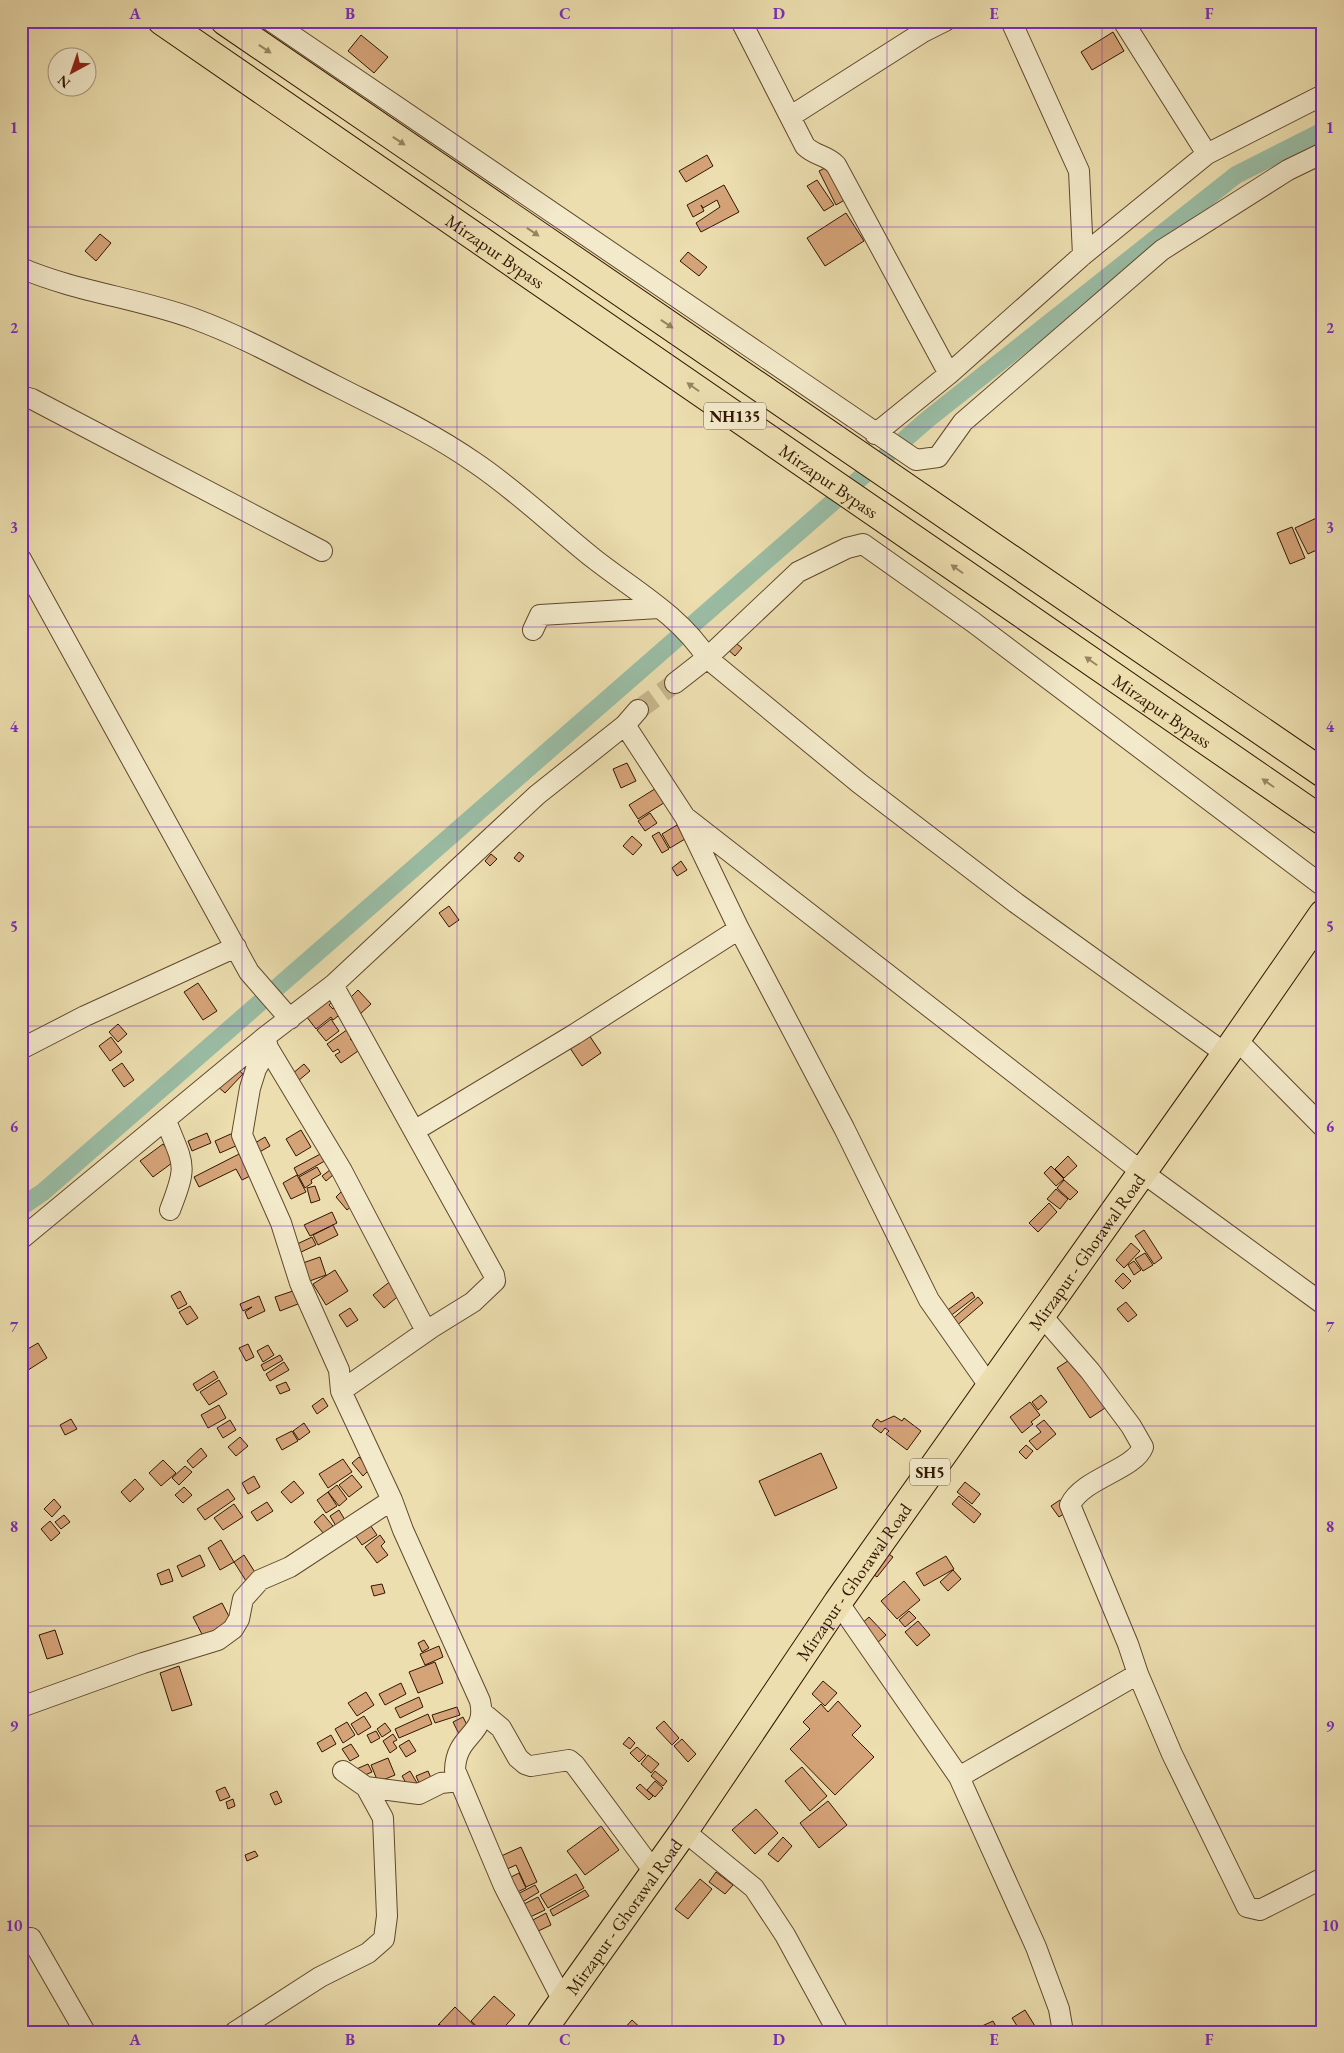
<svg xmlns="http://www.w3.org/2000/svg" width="1344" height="2053" viewBox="0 0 1344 2053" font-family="'EB Garamond',serif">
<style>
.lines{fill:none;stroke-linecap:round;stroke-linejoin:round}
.canal{stroke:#9abda5;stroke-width:18}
.building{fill:#d5a378;stroke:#321601}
.street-tunnel{stroke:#c7b68c;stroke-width:20;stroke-dasharray:20 10;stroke-linecap:butt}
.street-casing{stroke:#60482c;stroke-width:22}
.primary-casing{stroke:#321601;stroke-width:30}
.highway-casing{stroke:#321601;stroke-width:30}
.street{stroke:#f3eacb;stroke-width:20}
.primary{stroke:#ecdeaf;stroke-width:28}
.highway{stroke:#ecdeaf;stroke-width:28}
.oneway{fill:#988461}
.grid{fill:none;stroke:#7b2cbf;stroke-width:1;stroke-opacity:0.55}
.labels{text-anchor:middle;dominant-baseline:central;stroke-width:4.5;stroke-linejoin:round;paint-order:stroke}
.shield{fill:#f3eacb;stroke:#6c563e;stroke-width:1}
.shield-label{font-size:16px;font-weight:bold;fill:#321601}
.street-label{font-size:18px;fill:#321601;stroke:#f3eacb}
.neatline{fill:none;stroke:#7b2cbf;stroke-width:2}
.grid-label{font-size:16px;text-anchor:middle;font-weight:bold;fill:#7b2cbf}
</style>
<rect width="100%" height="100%" fill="#ecdeaf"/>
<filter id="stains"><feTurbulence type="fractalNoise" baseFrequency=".004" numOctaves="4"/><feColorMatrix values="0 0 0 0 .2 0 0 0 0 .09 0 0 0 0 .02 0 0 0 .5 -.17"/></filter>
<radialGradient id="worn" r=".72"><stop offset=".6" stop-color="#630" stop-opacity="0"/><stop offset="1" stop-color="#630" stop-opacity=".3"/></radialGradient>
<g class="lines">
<path class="canal" d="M21 1207 43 1192 928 419 1236 175 1323 131"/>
</g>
<path class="building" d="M1113 32 1124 51 1092 70 1081 52Z
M361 35 388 57 374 73 348 51Z
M707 155 713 166 686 182 679 171Z
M831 165 848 198 836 205 819 171Z
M817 180 834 205 824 211 807 186Z
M724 185 739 212 701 232 696 223 720 207 717 200 703 208 701 205 704 211 693 217 687 205Z
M846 213 864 241 825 266 807 238Z
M100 234 111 243 96 261 85 251Z
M688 252 707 267 699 276 680 261Z
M1323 515V547L1308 554 1295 528Z
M1292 527 1305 558 1290 564 1277 533Z
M732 640 742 648 735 656 726 648Z
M627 763 636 781 621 788 613 769Z
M658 787 667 801 638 819 629 805Z
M650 813 657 823 645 831 638 821Z
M677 825 685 839 670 848 662 834Z
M659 832 669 849 662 853 652 836Z
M632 836 642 845 633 855 623 846Z
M519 852 524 856 519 862 514 858Z
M491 854 497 859 490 866 485 861Z
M681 861 687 870 677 876 672 868Z
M449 906 459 920 449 927 439 913Z
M198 983 217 1011 203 1020 184 992Z
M358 990 371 1004 359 1015 347 1001Z
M327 993 333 1001 329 1005 333 1009 337 1006 342 1013 333 1020 331 1017 316 1029 303 1012Z
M331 1019 339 1031 326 1041 317 1030Z
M118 1024 127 1034 118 1042 109 1032Z
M351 1027 357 1034 350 1039 353 1042 359 1038 365 1046 341 1063 335 1055 340 1052 338 1049 333 1052 327 1044Z
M589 1035 601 1053 582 1066 570 1048Z
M111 1037 122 1052 110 1061 99 1046Z
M122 1063 134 1080 124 1087 112 1070Z
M304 1064 310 1071 298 1081 292 1074Z
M234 1066 243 1074 225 1093 216 1085Z
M301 1130 311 1147 296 1156 286 1139Z
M207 1133 211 1143 192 1151 188 1141Z
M233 1133 238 1145 220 1153 215 1141Z
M265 1137 270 1146 256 1154 250 1146Z
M163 1144 176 1160 153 1177 140 1161Z
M326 1151 330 1158 298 1176 294 1168Z
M241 1153 252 1175 242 1180 236 1169 199 1187 194 1177Z
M1068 1156 1077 1166 1064 1178 1055 1169Z
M1051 1166 1064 1179 1056 1186 1044 1173Z
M317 1167 321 1174 311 1180 312 1183 305 1188 299 1177Z
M330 1170 333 1175 326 1181 322 1176Z
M297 1175 306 1192 291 1199 283 1183Z
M1064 1180 1078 1192 1070 1200 1057 1188Z
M315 1186 320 1200 311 1203 307 1188Z
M1056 1189 1068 1199 1060 1209 1047 1199Z
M343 1190 354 1204 347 1210 336 1197Z
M1049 1203 1057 1212 1038 1232 1029 1223Z
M332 1212 337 1223 310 1236 304 1225Z
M333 1225 338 1235 318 1245 313 1235Z
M1144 1230 1162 1258 1154 1264 1135 1236Z
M312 1237 316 1245 299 1253 295 1245Z
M1131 1243 1140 1251 1124 1268 1116 1260Z
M1145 1253 1153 1265 1143 1271 1135 1259Z
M320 1257 326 1275 307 1282 300 1264Z
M1134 1261 1141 1270 1134 1275 1128 1265Z
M335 1270 348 1291 326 1305 313 1284Z
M1123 1273 1131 1281 1123 1289 1115 1281Z
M392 1280 402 1293 384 1308 373 1295Z
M180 1291 187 1304 178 1309 171 1296Z
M293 1291 298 1304 280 1311 275 1297Z
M972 1292 975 1297 949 1317 945 1312Z
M259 1296 265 1311 248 1319 245 1312 252 1307 243 1311 240 1304Z
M978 1297 983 1303 955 1327 950 1321Z
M1126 1302 1137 1315 1128 1322 1117 1309Z
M190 1306 198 1318 187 1325 179 1312Z
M350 1308 358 1320 347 1327 339 1315Z
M38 1343 47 1358 25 1372 21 1366V1353Z
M248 1344 254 1357 246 1361 239 1348Z
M268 1345 274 1355 263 1362 257 1351Z
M280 1355 283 1360 264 1371 261 1365Z
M1074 1357 1108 1406 1090 1418 1057 1368Z
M284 1362 289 1370 270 1381 266 1374Z
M214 1371 218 1378 197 1391 193 1384Z
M219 1380 227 1394 209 1405 200 1392Z
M286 1382 290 1390 280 1394 276 1386Z
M1041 1395 1047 1402 1038 1410 1032 1402Z
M323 1398 328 1406 317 1414 312 1406Z
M1030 1402 1040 1415 1031 1422 1033 1424 1022 1433 1010 1417Z
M219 1405 226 1418 208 1428 201 1415Z
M894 1416 902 1421 904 1418 921 1431 907 1450 886 1434 889 1431 885 1428 881 1433 872 1426 877 1419 881 1422Z
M71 1419 77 1429 65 1435 60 1425Z
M230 1420 236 1430 223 1438 217 1428Z
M1044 1420 1056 1434 1037 1450 1029 1441 1041 1432 1036 1426Z
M304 1423 310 1432 299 1440 293 1431Z
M292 1431 298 1441 282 1450 276 1439Z
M240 1437 248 1446 236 1456 228 1447Z
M1026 1445 1033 1451 1026 1459 1019 1452Z
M201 1448 207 1456 193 1468 187 1461Z
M821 1453 837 1488 775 1516 759 1481Z
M359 1457 370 1469 363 1476 352 1463Z
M343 1459 352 1472 328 1488 319 1474Z
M163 1460 176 1473 161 1486 149 1473Z
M185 1466 192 1472 179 1485 172 1478Z
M352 1475 362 1487 349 1497 339 1485Z
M254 1476 260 1487 248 1494 242 1483Z
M135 1479 144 1489 130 1502 121 1492Z
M294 1481 304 1493 291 1503 281 1492Z
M965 1482 980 1494 972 1504 957 1492Z
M337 1485 347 1499 339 1506 328 1492Z
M184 1487 192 1495 183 1503 175 1495Z
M228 1489 235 1499 205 1520 197 1509Z
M328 1492 337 1506 326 1513 317 1500Z
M959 1496 981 1514 974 1523 952 1504Z
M54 1499 61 1507 52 1517 44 1509Z
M1060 1500 1068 1511 1059 1517 1051 1506Z
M267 1502 273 1511 257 1521 251 1512Z
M234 1504 243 1517 223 1530 214 1518Z
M339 1510 348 1525 339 1531 330 1516Z
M323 1514 333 1526 324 1534 314 1522Z
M64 1515 70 1522 61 1529 55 1522Z
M50 1521 60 1533 51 1541 41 1529Z
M368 1522 377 1535 362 1545 353 1532Z
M380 1535 385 1542 381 1546 388 1555 377 1563 365 1547Z
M221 1540 234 1562 220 1570 208 1548Z
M886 1552 893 1557 877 1577 870 1572Z
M200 1555 205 1566 182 1577 177 1566Z
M244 1555 258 1577 248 1584 234 1562Z
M946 1556 954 1569 924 1586 916 1573Z
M169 1569 173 1581 161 1585 157 1574Z
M953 1570 961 1579 948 1591 940 1582Z
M904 1581 920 1600 897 1619 881 1601Z
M382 1584 385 1593 374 1596 371 1586Z
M222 1603 234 1626 205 1640 193 1617Z
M909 1611 916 1618 905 1627 899 1620Z
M869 1617 886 1635 876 1644 859 1626Z
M918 1621 930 1635 917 1646 905 1632Z
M55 1630 63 1654 47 1659 39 1635Z
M424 1640 429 1648 422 1652 418 1643Z
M439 1646 443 1657 425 1665 420 1654Z
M435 1662 443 1683 418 1693 409 1672Z
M179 1666 192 1705 172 1711 160 1673Z
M823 1681 837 1693 825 1706 812 1694Z
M401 1683 406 1694 385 1705 379 1694Z
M366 1692 374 1705 357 1716 348 1703Z
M419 1697 423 1707 400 1718 395 1708Z
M838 1701 861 1726 852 1735 874 1757 835 1795 790 1749 810 1729 803 1722 821 1704 828 1712Z
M457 1707 460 1715 435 1723 432 1715Z
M428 1714 432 1724 399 1738 395 1729Z
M364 1716 371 1727 358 1735 351 1724Z
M463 1717 470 1731 460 1736 453 1722Z
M664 1721 679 1738 672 1745 656 1728Z
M347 1722 355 1735 343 1743 335 1729Z
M385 1723 391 1731 382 1737 377 1729Z
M376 1731 380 1738 371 1743 367 1735Z
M393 1734 397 1740 393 1742 397 1748 390 1753 383 1741Z
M331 1735 336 1744 322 1752 317 1743Z
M629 1737 635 1743 630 1749 623 1744Z
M682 1739 696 1754 688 1762 674 1746Z
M409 1740 416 1751 406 1757 399 1746Z
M351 1744 359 1756 350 1761 342 1749Z
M637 1747 646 1755 639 1762 630 1753Z
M648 1755 659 1764 651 1773 641 1764Z
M388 1758 395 1775 378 1782 371 1765Z
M368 1764 372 1772 358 1778 354 1770Z
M802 1767 827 1796 810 1811 785 1781Z
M410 1771 417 1783 409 1788 402 1776Z
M428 1771 434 1785 422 1790 416 1776Z
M655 1771 667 1781 663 1786 651 1776Z
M655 1781 663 1788 655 1797 647 1790Z
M640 1784 653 1796 649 1800 636 1788Z
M225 1787 230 1797 220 1801 216 1791Z
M277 1791 282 1802 275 1805 270 1794Z
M233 1799 235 1806 228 1809 226 1802Z
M828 1801 847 1825 819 1848 800 1823Z
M756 1809 778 1833 755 1854 732 1830Z
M601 1826 619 1850 585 1875 567 1851Z
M783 1837 792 1846 778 1862 768 1854Z
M521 1847 537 1882 526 1887 516 1865 505 1870 499 1857Z
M255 1851 258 1856 247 1861 245 1855Z
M716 1872 733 1885 725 1894 709 1882Z
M519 1873 526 1888 515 1893 507 1879Z
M576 1874 584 1888 548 1908 540 1895Z
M700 1879 712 1889 688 1919 675 1909Z
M535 1885 539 1892 519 1904 514 1896Z
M585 1890 589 1896 553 1916 550 1910Z
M538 1897 545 1910 528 1918 522 1905Z
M546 1913 551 1925 534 1933 529 1922Z
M494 1996 515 2015 500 2032H483L471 2021Z
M455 2007 481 2032H448L439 2024Z
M1025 2010 1035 2026 1026 2032H1021L1012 2018Z
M632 2020 644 2031 621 2032Z
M993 2021 999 2032H985L982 2026Z
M439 2024 447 2032H432Z"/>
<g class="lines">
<path class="street-tunnel" d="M638 710 675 683"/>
<g class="street-casing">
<path id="street" d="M271 21 916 460 938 457 963 422 1162 250 1288 170 1323 153
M741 21 805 146C815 156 827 155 836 165L949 374
M1011 21 1079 171 1083 255
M1123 21 1207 154
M791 116 923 32 945 21
M21 268C77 292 138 298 195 319 244 337 290 363 336 386 383 410 431 432 474 462 516 490 553 526 593 558 632 589 680 615 707 658L859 783 1016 903 1226 1054
M21 396 32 399 322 551
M875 434 949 374 1083 255 1207 154 1323 95
M21 559 249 972 290 1019
M533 630 540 615 659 608
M675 683 707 658 798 572 847 548 863 544 973 622 1323 886
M625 725 685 817 739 929 844 1128 929 1300 990 1387
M685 817 1142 1172 1323 1304
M333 985 494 1275 495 1281 473 1302 431 1328 341 1391
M265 1037 268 1048 342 1171 426 1331
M1236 1039 1323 1127
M268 1048 256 1069 250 1088 242 1135 281 1223 300 1283 339 1370 341 1391 392 1500 403 1530 480 1701C488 1736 456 1733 455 1770L504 1886 563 2001
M21 1049 85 1016 236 947
M166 1121C184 1166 188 1164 170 1210
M414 1131 575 1034 739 929
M21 1239 265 1037 333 985 537 795 625 725 638 710
M838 1602 959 1777 1036 1947 1059 2009 1063 2032
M1138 1674 1172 1754 1247 1907 1260 1910 1323 1878
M21 1707 143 1663 218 1640 233 1629 239 1619 243 1599 260 1580 290 1567 392 1500
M483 1713 501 1728 518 1758 525 1764 531 1766 569 1760 575 1765 655 1873
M343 1771 366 1787 419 1794 441 1783 459 1781
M959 1777 1138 1674 1128 1644 1070 1505C1083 1478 1134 1470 1143 1447L1131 1426 1090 1371 1042 1316
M684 1831 754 1888 785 1935 838 2032
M31 1938 85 2032
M235 2032 320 1977 368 1953 384 1939 387 1916 383 1818 366 1787"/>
</g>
<g class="primary-casing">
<g id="primary">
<path id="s1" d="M541 2032 684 1831 838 1602 1226 1054 1323 914"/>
</g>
</g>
<g class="highway-casing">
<g id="highway">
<path id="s2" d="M162 21 1323 821"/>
<path d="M225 21 1323 773"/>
</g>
</g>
<use href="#street" class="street"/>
<use href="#primary" class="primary"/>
<use href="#highway" class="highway"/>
</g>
<defs><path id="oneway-solid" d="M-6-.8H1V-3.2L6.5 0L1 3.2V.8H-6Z" transform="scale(1.25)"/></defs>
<g class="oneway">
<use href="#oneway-solid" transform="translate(265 49) rotate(34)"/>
<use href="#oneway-solid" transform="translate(399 141) rotate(34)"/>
<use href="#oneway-solid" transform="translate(533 232) rotate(34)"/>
<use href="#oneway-solid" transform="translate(667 324) rotate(34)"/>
<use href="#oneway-solid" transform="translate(693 387) rotate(-145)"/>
<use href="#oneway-solid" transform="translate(957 569) rotate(-145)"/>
<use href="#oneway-solid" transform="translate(1091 661) rotate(-145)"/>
<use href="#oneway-solid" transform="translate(1268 783) rotate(-145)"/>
</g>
<path class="grid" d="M242 21V2032M457 21V2032M672 21V2032M887 21V2032M1102 21V2032M21 227H1323M21 427H1323M21 627H1323M21 827H1323M21 1026H1323M21 1226H1323M21 1426H1323M21 1626H1323M21 1826H1323"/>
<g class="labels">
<g class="shield">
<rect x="704" y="402.5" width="62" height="27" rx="4"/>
<rect x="910" y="1458.5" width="40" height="27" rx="4"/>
</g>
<g class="shield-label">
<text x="735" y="416">NH135</text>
<text x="930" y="1472">SH5</text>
</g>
<g class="street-label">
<text stroke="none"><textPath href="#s2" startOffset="405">Mirzapur Bypass</textPath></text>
<text stroke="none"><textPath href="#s2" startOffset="810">Mirzapur Bypass</textPath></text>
<text stroke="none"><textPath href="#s2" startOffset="1215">Mirzapur Bypass</textPath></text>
<text stroke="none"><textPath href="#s1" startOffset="952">Mirzapur - Ghorawal Road</textPath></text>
<text stroke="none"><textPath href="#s1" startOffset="548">Mirzapur - Ghorawal Road</textPath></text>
<text stroke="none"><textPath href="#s1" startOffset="142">Mirzapur - Ghorawal Road</textPath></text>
</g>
</g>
<rect width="1344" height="2053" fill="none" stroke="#ecdeaf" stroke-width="55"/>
<g transform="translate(72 72) rotate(220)"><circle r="24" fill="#f3eacb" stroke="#a6957a"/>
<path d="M0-4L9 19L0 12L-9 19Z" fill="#8f2418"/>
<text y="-8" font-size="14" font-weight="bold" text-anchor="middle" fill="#321601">N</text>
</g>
<rect x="28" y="28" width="1288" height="1998" class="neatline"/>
<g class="grid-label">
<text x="135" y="19">A</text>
<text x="350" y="19">B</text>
<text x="565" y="19">C</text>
<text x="779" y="19">D</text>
<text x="994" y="19">E</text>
<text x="1209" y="19">F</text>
<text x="14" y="133">1</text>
<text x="1330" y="133">1</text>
<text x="14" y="333">2</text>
<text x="1330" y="333">2</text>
<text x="14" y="533">3</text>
<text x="1330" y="533">3</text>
<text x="14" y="732">4</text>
<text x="1330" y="732">4</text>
<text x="14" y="932">5</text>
<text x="1330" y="932">5</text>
<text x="14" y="1132">6</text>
<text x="1330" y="1132">6</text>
<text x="14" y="1332">7</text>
<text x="1330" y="1332">7</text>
<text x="14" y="1532">8</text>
<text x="1330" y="1532">8</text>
<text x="14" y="1731">9</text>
<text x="1330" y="1731">9</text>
<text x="14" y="1931">10</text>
<text x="1330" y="1931">10</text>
<text x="135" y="2045">A</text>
<text x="350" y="2045">B</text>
<text x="565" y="2045">C</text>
<text x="779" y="2045">D</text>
<text x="994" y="2045">E</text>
<text x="1209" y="2045">F</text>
</g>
<rect width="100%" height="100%" filter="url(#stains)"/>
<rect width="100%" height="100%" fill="url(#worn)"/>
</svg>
